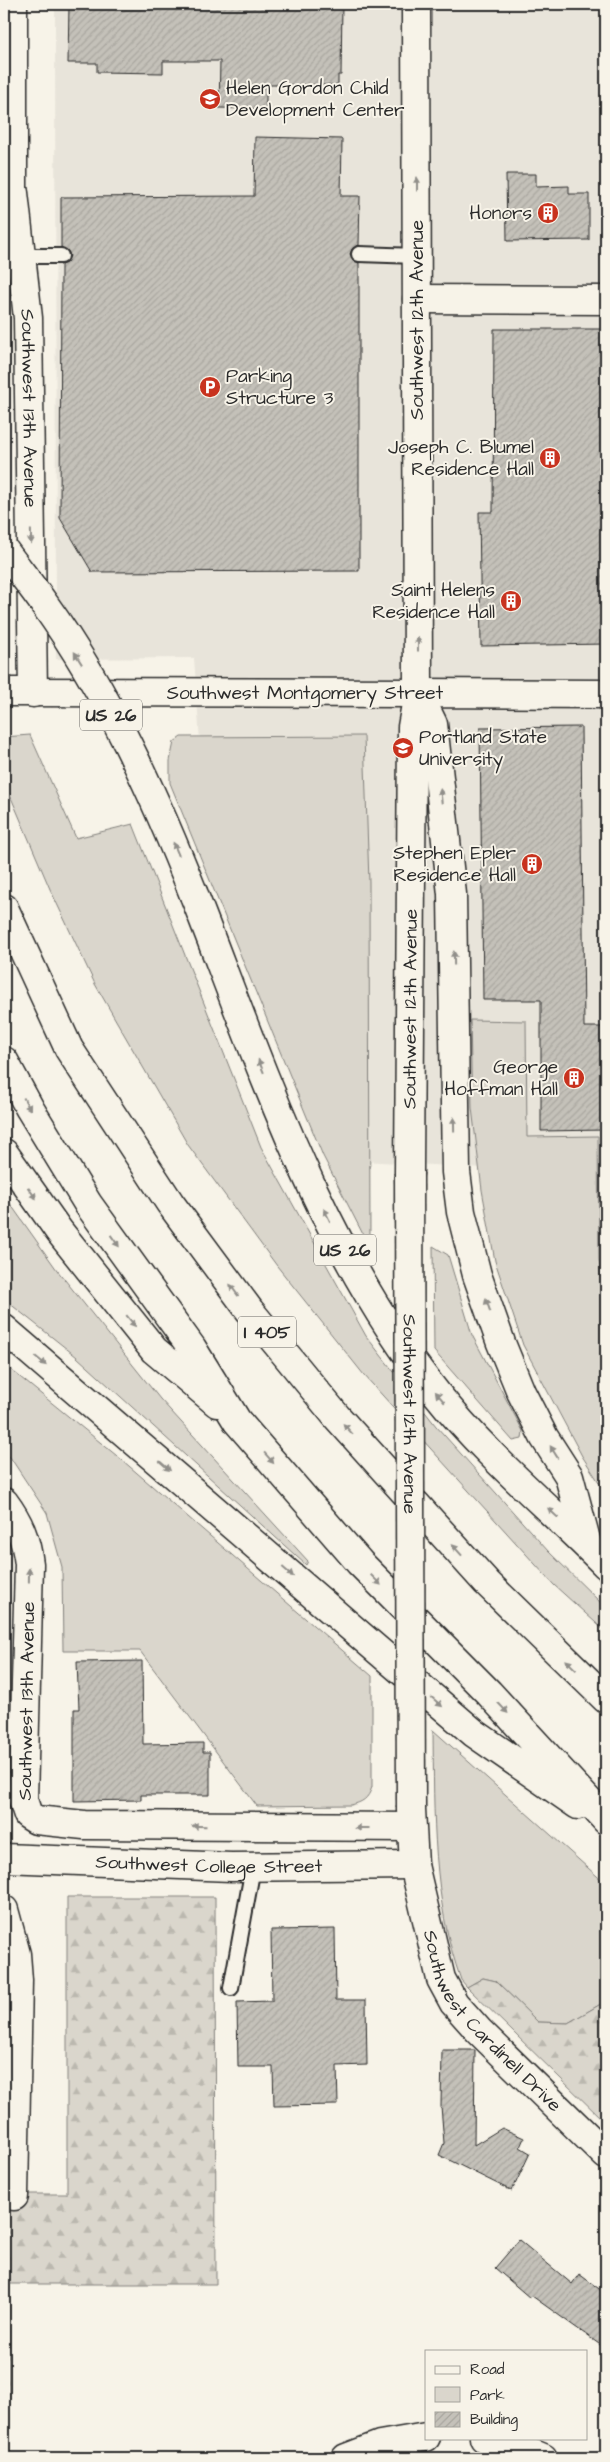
<svg xmlns="http://www.w3.org/2000/svg" width="610" height="2462" viewBox="0 0 610 2462" font-family="'Architects Daughter',sans-serif">
<style>
.built{fill:#e8e4da}
.green{fill:#dad6cc;stroke:#82807c}
.forest{fill:url(#forest-firs);stroke:#82807c}
.building{fill:url(#building-hatch);stroke:#2b2b2b}
.lines{fill:none;stroke-linecap:round;stroke-linejoin:round}
.lane-casing{stroke:#2b2b2b;stroke-width:18}
.street-casing{stroke:#2b2b2b;stroke-width:31}
.secondary-casing{stroke:#2b2b2b;stroke-width:31}
.highway-casing{stroke:#2b2b2b;stroke-width:31}
.lane{stroke:#f7f3e8;stroke-width:14}
.street{stroke:#f7f3e8;stroke-width:28}
.secondary{stroke:#f7f3e8;stroke-width:28}
.highway{stroke:#f7f3e8;stroke-width:28}
.street-bridge-casing{stroke:#2b2b2b;stroke-width:31;stroke-linecap:butt}
.highway-bridge-casing{stroke:#2b2b2b;stroke-width:31;stroke-linecap:butt}
.street-bridge{stroke:#f7f3e8;stroke-width:28}
.highway-bridge{stroke:#f7f3e8;stroke-width:28}
.oneway{fill:#918f8a}
.labels{text-anchor:middle;dominant-baseline:central;stroke-width:4;stroke-linejoin:round;paint-order:stroke}
.shield{fill:#f7f3e8;stroke:#686764;stroke-width:1}
.shield-label{font-size:18px;font-weight:bold;fill:#2b2b2b}
.poi-label{font-size:19px;fill:#2b2b2b;stroke:#f7f3e8;text-anchor:end}
.street-label{font-size:19px;fill:#2b2b2b;stroke:#f7f3e8}
</style>
<defs>
<pattern id="forest-firs" width="22" height="20" patternUnits="userSpaceOnUse" patternTransform="scale(1.25)"><rect width="22" height="20" fill="#dad6cc"/><path d="M5 1l3.5 6h-7zM16 11l3.5 6h-7z" fill="#bbb8af"/></pattern>
<pattern id="building-hatch" width="6" height="6" patternUnits="userSpaceOnUse" patternTransform="scale(1.25)"><rect width="6" height="6" fill="#c4c1b9"/><path d="M-1 1l2-2M0 6l6-6M5 7l2-2" fill="none" stroke="#a9a69f"/></pattern>
</defs>
<rect width="100%" height="100%" fill="#f7f3e8"/>
<filter id="ink" filterUnits="userSpaceOnUse"><feTurbulence type="fractalNoise" baseFrequency=".02" numOctaves="2"/><feDisplacementMap in="SourceGraphic" scale="10" xChannelSelector="R" yChannelSelector="G"/><feConvolveMatrix kernelMatrix="1 2 1 2 8 2 1 2 1" color-interpolation-filters="sRGB"/></filter>
<g filter="url(#ink)">
<path class="built" d="M55 4H606V1455L485 1168 328 1159 207 837 194 658 56 659Z"/>
<path class="green" d="M30 735 76 838 133 824 261 1147 366 1336 436 1426 548 1551 606 1608V1632L554 1585 364 1375 277 1266 188 1145 95 984 50 889 4 781V737Z
M364 736 369 882 370 1248 323 1156 170 783V761L174 742 181 737Z
M470 1020 526 1021 527 1137 598 1136 599 1259 606 1324V1493L582 1456 523 1345 495 1261 482 1190 472 1108Z
M4 1195 57 1270 160 1399 308 1561 306 1565 77 1357 4 1299Z
M433 1246 448 1255 472 1335 523 1431 522 1439 513 1441 434 1351Z
M4 1364 122 1460 372 1676V1787C368 1799 363 1802 351 1805L257 1806 140 1651H63L62 1567 47 1513 10 1457 4 1454Z
M433 1730 606 1884V2001L568 2023 538 2022 496 1981 483 1978 467 1987 461 1980C432 1899 434 1815 433 1730Z"/>
<path class="forest" d="M67 1897H215L216 2284H9V2458H4V2228H8L9 2194H67Z
M483 1978 496 1981 538 2022 568 2023 606 2001V2123L467 1987Z"/>
<path class="building" d="M69 4H342L341 75H338V85H266V109L219 108 220 61H163V73L97 72V63H68Z
M255 137 342 139 341 196H360L359 245 352 249 350 254 354 261 359 263V571L92 572 60 518 61 265 66 263 70 256 68 251 61 247V197L254 196Z
M506 174H536V187L569 186V194H589V240L507 241Z
M494 329H606V644L481 646 479 512H493Z
M581 727 584 1027H606V1130L541 1131V1000H483L480 728Z
M142 1661 143 1744 203 1743V1752H210V1795H141V1800L74 1801V1709H79L77 1662Z
M335 1929 336 2000H366L367 2065 337 2066 338 2105 274 2106 273 2067H238L237 2002 272 2001 271 1930Z
M442 2050H475L474 2145 502 2128 524 2138 520 2147 530 2153 512 2191 439 2155 444 2143 441 2106Z
M519 2240 572 2284 579 2274 606 2294V2349L532 2296 530 2298 495 2268Z"/>
<g class="lines">
<g class="lane-casing">
<path id="lane" d="M359 254 417 256
M21 256H61
M231 1988 253 1867"/>
</g>
<g class="street-casing">
<g id="street">
<path id="s1" d="M14 193 28 318 33 693"/>
<path d="M417 299 606 300"/>
<path id="s2" d="M409 1173 412 727 418 693 606 694"/>
<path d="M4 1502C19 1522 26 1539 29 1564L23 1800 28 1815 36 1820 84 1825 411 1827"/>
<path id="s3" d="M411 1809 414 1865 441 1979 454 2003 479 2031 606 2155"/>
<path id="s4" d="M4 1858 231 1867 414 1865"/>
<path d="M4 1910 16 1954 18 1980 14 2196"/>
<path d="M484 2438 503 2441 543 2458"/>
<path d="M346 2458 380 2445 426 2437"/>
</g>
</g>
<g class="secondary-casing">
<path id="secondary" d="M4 231 13 191V4
M4 692 418 693 416 4"/>
</g>
<g class="highway-casing">
<path id="highway" d="M418 693 433 724 452 894 456 1172 461 1212 477 1275 501 1343 521 1392 544 1437 569 1476 588 1547
M194 895C261 1066 321 1249 437 1394 487 1457 550 1508 606 1565
M4 908 69 1049 170 1203 250 1311 337 1417 487 1583 606 1699
M4 1061 30 1109 88 1204 192 1348 237 1421 360 1563 489 1693 606 1820
M4 1153 59 1231 154 1350 217 1403
M4 1329 474 1733 578 1805"/>
</g>
<use href="#lane" class="lane"/>
<use href="#street" class="street"/>
<use href="#secondary" class="secondary"/>
<use href="#highway" class="highway"/>
<g class="street-bridge-casing">
<g id="street-bridge">
<path id="s5" d="M409 1173 411 1808"/>
</g>
</g>
<g class="highway-bridge-casing">
<path id="highway-bridge" d="M4 550C17 568 32 586 45 605 108 693 154 794 194 895"/>
</g>
<use href="#street-bridge" class="street-bridge"/>
<use href="#highway-bridge" class="highway-bridge"/>
</g>
<defs><path id="oneway-solid" d="M-6-.8H1V-3.2L6.5 0L1 3.2V.8H-6Z" transform="scale(1.25)"/></defs>
<g class="oneway">
<use href="#oneway-solid" transform="translate(417 184) rotate(-90)"/>
<use href="#oneway-solid" transform="translate(31 537) rotate(89)"/>
<use href="#oneway-solid" transform="translate(418 644) rotate(-90)"/>
<use href="#oneway-solid" transform="translate(78 658) rotate(-122)"/>
<use href="#oneway-solid" transform="translate(441 796) rotate(-96)"/>
<use href="#oneway-solid" transform="translate(176 849) rotate(-113)"/>
<use href="#oneway-solid" transform="translate(454 958) rotate(-91)"/>
<use href="#oneway-solid" transform="translate(261 1066) rotate(-112)"/>
<use href="#oneway-solid" transform="translate(27 1104) rotate(61)"/>
<use href="#oneway-solid" transform="translate(454 1124) rotate(-91)"/>
<use href="#oneway-solid" transform="translate(32 1193) rotate(54)"/>
<use href="#oneway-solid" transform="translate(327 1215) rotate(-116)"/>
<use href="#oneway-solid" transform="translate(115 1241) rotate(54)"/>
<use href="#oneway-solid" transform="translate(234 1290) rotate(-126)"/>
<use href="#oneway-solid" transform="translate(488 1305) rotate(-109)"/>
<use href="#oneway-solid" transform="translate(131 1321) rotate(51)"/>
<use href="#oneway-solid" transform="translate(41 1361) rotate(40)"/>
<use href="#oneway-solid" transform="translate(440 1397) rotate(-130)"/>
<use href="#oneway-solid" transform="translate(348 1429) rotate(-132)"/>
<use href="#oneway-solid" transform="translate(554 1452) rotate(-122)"/>
<use href="#oneway-solid" transform="translate(269 1458) rotate(49)"/>
<use href="#oneway-solid" transform="translate(165 1466) rotate(41)"/>
<use href="#oneway-solid" transform="translate(553 1513) rotate(-137)"/>
<use href="#oneway-solid" transform="translate(457 1550) rotate(-132)"/>
<use href="#oneway-solid" transform="translate(288 1572) rotate(41)"/>
<use href="#oneway-solid" transform="translate(29 1575) rotate(-89)"/>
<use href="#oneway-solid" transform="translate(376 1580) rotate(45)"/>
<use href="#oneway-solid" transform="translate(571 1665) rotate(-136)"/>
<use href="#oneway-solid" transform="translate(437 1702) rotate(41)"/>
<use href="#oneway-solid" transform="translate(503 1708) rotate(47)"/>
<use href="#oneway-solid" transform="translate(199 1826) rotate(-179)"/>
<use href="#oneway-solid" transform="translate(362 1828) rotate(-180)"/>
</g>
</g>
<defs>
<g id="school-disc" transform="scale(1.125)"><circle r="9.5" fill="#c8321e" stroke="#f7f3e8"/><path d="M0-5L7-2L0 1L-7-2ZM-4 1L0 2.5L4 1V4Q0 6-4 4Z" fill="#fff"/></g>
<g id="building-disc" transform="scale(1.125)"><circle r="9.5" fill="#c8321e" stroke="#f7f3e8"/><path d="M-4-6H4V6H1V3H-1V6H-4ZM-2.5-4.3h1.7v1.8h-1.7ZM.8-4.3h1.7v1.8H.8ZM-2.5-1h1.7V.8h-1.7ZM.8-1h1.7V.8H.8Z" fill="#fff"/></g>
<g id="parking-disc" transform="scale(1.125)"><circle r="9.5" fill="#c8321e" stroke="#f7f3e8"/><path d="M-3.5-5.5H1a3.5 3.5 0 0 1 0 7H-1V5.5H-3.5ZM-1-3.4V-.6H.8a1.4 1.4 0 0 0 0-2.8Z" fill="#fff"/></g>
<g id="university-disc" transform="scale(1.125)"><circle r="9.5" fill="#c8321e" stroke="#f7f3e8"/><path d="M0-5L7-2L0 1L-7-2ZM-4 1L0 2.5L4 1V4Q0 6-4 4Z" fill="#fff"/></g>
</defs>
<g fill-rule="evenodd">
<use href="#school-disc" x="210" y="99"/>
<use href="#building-disc" x="548" y="213"/>
<use href="#parking-disc" x="210" y="387"/>
<use href="#building-disc" x="550" y="458"/>
<use href="#building-disc" x="511" y="601"/>
<use href="#university-disc" x="403" y="748"/>
<use href="#building-disc" x="532" y="864"/>
<use href="#building-disc" x="574" y="1078"/>
</g>
<g class="labels">
<g class="shield">
<rect x="80" y="699.5" width="62" height="31" rx="4"/>
<rect x="314" y="1234.5" width="62" height="31" rx="4"/>
<rect x="238" y="1316.5" width="58" height="31" rx="4"/>
</g>
<g class="shield-label">
<text x="111" y="715">US 26</text>
<text x="345" y="1250">US 26</text>
<text x="267" y="1332">I 405</text>
</g>
<g class="poi-label">
<text x="226" y="88" text-anchor="start">Helen Gordon Child<tspan x="226" dy="22">Development Center</tspan></text>
<text x="532" y="213">Honors</text>
<text x="226" y="376" text-anchor="start">Parking<tspan x="226" dy="22">Structure 3</tspan></text>
<text x="534" y="447">Joseph C. Blumel<tspan x="534" dy="22">Residence Hall</tspan></text>
<text x="495" y="590">Saint Helens<tspan x="495" dy="22">Residence Hall</tspan></text>
<text x="419" y="737" text-anchor="start">Portland State<tspan x="419" dy="22">University</tspan></text>
<text x="516" y="853">Stephen Epler<tspan x="516" dy="22">Residence Hall</tspan></text>
<text x="558" y="1067">George<tspan x="558" dy="22">Hoffman Hall</tspan></text>
</g>
<g class="street-label">
<text transform="translate(417 320) rotate(-90)">Southwest 12th Avenue</text>
<text stroke="none"><textPath href="#s1" startOffset="216">Southwest 13th Avenue</textPath></text>
<text x="305" y="693">Southwest Montgomery Street</text>
<text stroke="none"><textPath href="#s2" startOffset="164">Southwest 12th Avenue</textPath></text>
<text stroke="none"><textPath href="#s5" startOffset="241">Southwest 12th Avenue</textPath></text>
<text transform="translate(27 1701) rotate(-89)">Southwest 13th Avenue</text>
<text stroke="none"><textPath href="#s4" startOffset="205">Southwest College Street</textPath></text>
<text stroke="none"><textPath href="#s3" startOffset="236">Southwest Cardinell Drive</textPath></text>
</g>
</g>
<rect width="610" height="2462" fill="none" stroke="#f7f3e8" stroke-width="20"/>
<rect x="10" y="10" width="590" height="2442" fill="none" stroke="#2b2b2b" stroke-width="2" filter="url(#ink)"/>
<rect x="425" y="2350" width="162" height="90" fill="#f7f3e8" stroke="#a5a39c"/>
<rect x="435" y="2366" width="25" height="8" fill="#f7f3e8" stroke="#a5a39c"/>
<text x="470" y="2374" font-size="15" fill="#2b2b2b">Road</text>
<rect x="435" y="2387" width="25" height="15" fill="#dad6cc" stroke="#a5a39c"/>
<text x="470" y="2400" font-size="15" fill="#2b2b2b">Park</text>
<rect x="435" y="2412" width="25" height="15" fill="url(#building-hatch)" stroke="#a5a39c"/>
<text x="470" y="2424" font-size="15" fill="#2b2b2b">Building</text>
</svg>
